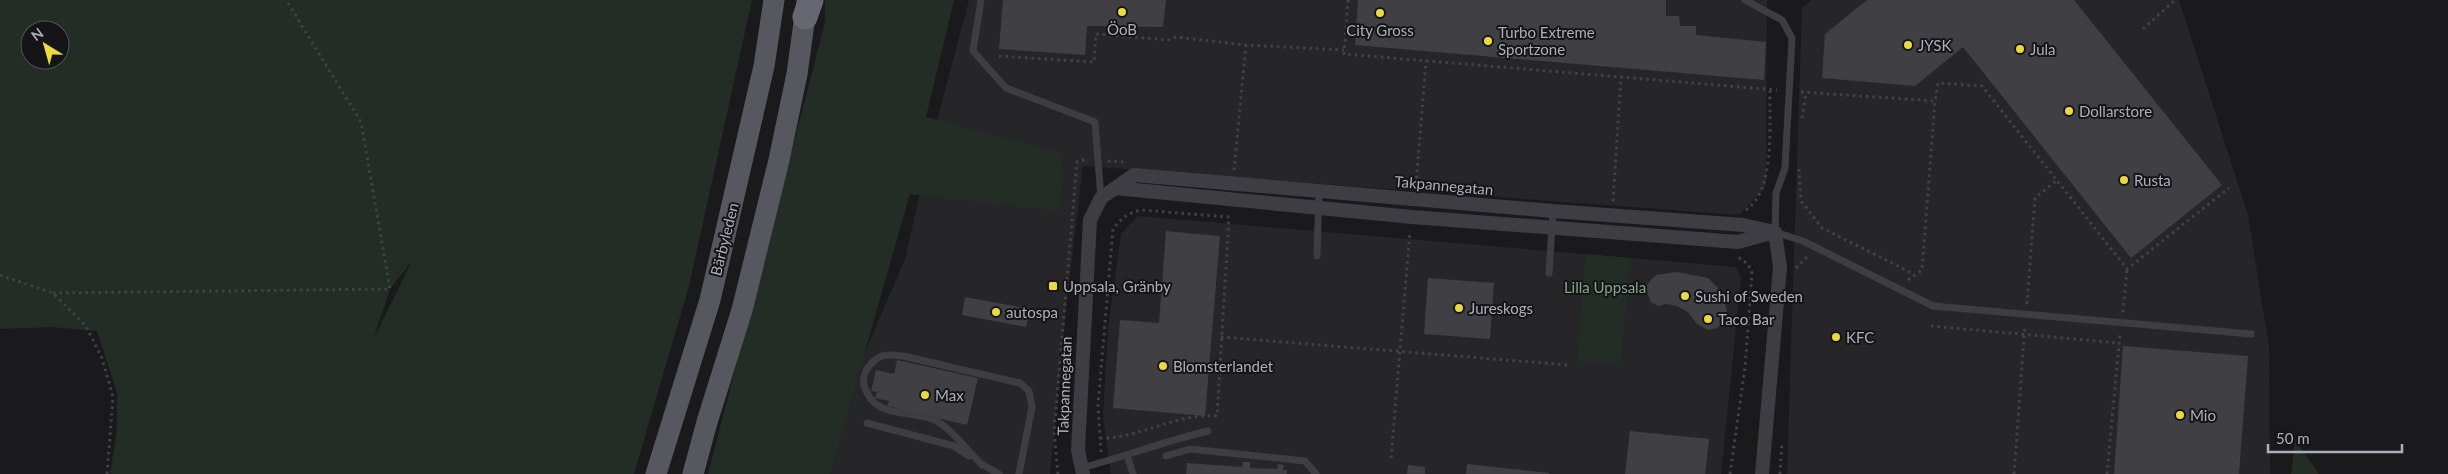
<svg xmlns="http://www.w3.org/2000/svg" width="2448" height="474" viewBox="0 0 2448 474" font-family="Lato,sans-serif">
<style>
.built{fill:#262629}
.green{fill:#242c26;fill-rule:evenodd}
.building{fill:#403f43}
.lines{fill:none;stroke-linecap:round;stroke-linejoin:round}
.path{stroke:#414148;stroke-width:3;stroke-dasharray:2.5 4;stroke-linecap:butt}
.lane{stroke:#3d3d43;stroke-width:7}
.street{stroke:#3d3d43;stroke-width:14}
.primary{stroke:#575760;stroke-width:21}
.highway{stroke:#676772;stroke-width:25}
.poi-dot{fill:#ecd942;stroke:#151517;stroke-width:2}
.labels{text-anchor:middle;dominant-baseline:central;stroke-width:4;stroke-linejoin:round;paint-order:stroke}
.poi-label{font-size:15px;fill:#adaebb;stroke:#151517;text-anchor:start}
.street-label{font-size:15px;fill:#adaebb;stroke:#151517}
.park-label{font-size:15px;fill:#85a58e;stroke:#151517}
</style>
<rect width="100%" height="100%" fill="#1a1a1c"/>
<path class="built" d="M969 0H1767L1766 186 1739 215 1083 166 1067 298 1050 474H829L857 371 905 259 935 128Z
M1812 0H2179L2248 215 2269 347 2270 474H1787L1802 8Z
M1138 216 1736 267 1741 278 1721 474H1111L1103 417 1108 328 1121 234Z"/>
<path class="green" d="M0 0H752L689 286 634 474H110L117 430V393L97 331 50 327 0 329ZM30 30H60V60H30ZM411 262V263L373 340 390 289Z
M825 0H954L926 117 1062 153 1060 211 910 194 830 474H708L825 22Z
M1586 254 1630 258 1621 364 1577 361Z
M2295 441 2319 474H2291Z"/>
<path class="building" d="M1003 0H1166L1163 27 1087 26 1085 55 999 49Z
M1358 0H1666V16H1679L1680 26H1696V35L1766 42 1764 80 1355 45Z
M1867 0H2074L2222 185 2131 258 1963 47 1915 86 1822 78 1825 34Z
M1166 231 1220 236 1205 416 1113 408 1120 320 1159 323Z
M1677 272 1708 278 1718 288 1724 299 1727 312 1724 322 1717 328 1708 330 1697 324 1688 312 1677 306 1666 304 1658 306 1651 302 1645 288 1650 281 1656 275Z
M1428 278 1494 283 1490 339 1424 334Z
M965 297 1030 309 1026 327 962 315Z
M2123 346 2248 356 2239 474H2114Z
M897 360 978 378 967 425 887 406 889 401 875 398 877 392 871 391 876 370 894 374Z
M1630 431 1709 439 1705 474H1625Z
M1243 462H1250V468L1277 469 1278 464 1284 465 1283 470H1287V474H1186L1187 463 1242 467Z
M1467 464 1549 473V474H1466Z
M1408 465 1425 467V474H1407Z"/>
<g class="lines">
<path class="path" d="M1348 0 1344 54 1777 90
M2143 29 2175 0
M999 56 1094 62 1096 34 1168 40 1176 37 1246 45 1344 50
M1801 92 1935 101 1938 83 1982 86 2127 269 2229 188
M1802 118 1806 93
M1108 161 1124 162
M1799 169 1801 201 1822 228 1914 274
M1234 170 1246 45
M1416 185 1426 61
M1613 201 1621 77
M1746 210C1776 190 1769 123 1770 90
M1796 268 1807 257
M0 275 53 293 86 326 102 358 113 397 107 474
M1908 280 1922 270 1935 101
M53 293 390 289 361 122 286 0
M2027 304 2035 198 2057 180
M2123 312 2127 269
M1931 326 2119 343
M1221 337 1568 365
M1100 438C1140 439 1174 413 1217 416L1229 217
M1101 452 1098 405 1113 229C1121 218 1128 213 1141 210L1229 217
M1391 458 1410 231
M1058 474 1054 432 1077 162 1087 159
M1730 474 1745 367 1752 273 1748 264 1738 257
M1780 474 1782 443
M2014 474 2025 325
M2107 474 2120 333"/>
<path class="lane" d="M981 0 973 51 1006 88 1095 122 1101 198
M1745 0 1782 20 1792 38 1785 168 1776 193 1775 232 1803 241 1933 306 2251 334
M1317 256 1319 189
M1549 273 1553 211
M867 423 954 446 969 456
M1127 455 1133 474
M1166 456 1190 449 1305 461 1316 474
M980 463 999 474
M982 465C969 452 958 437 944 426 919 405 875 425 864 385 862 376 867 367 874 361 882 353 892 355 903 356L1020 383 1029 391 1032 407 1019 474
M1081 468C1124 457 1165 441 1208 431"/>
<path class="street" d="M1115 188 1412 217 1738 242 1771 233
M1083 474 1078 450 1090 220 1101 198 1134 175 1553 211 1743 225 1775 232
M1762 474 1780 267 1775 232"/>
<path class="primary" d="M656 474 710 300 764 66 774 0
M693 474 707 422 742 310 779 160 797 74 807 1"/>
<path class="highway" d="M805 17 811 0"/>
</g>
<g class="poi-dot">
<circle cx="1122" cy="12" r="5"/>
<circle cx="1380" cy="13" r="5"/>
<circle cx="1488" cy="41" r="5"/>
<circle cx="1908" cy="45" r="5"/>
<circle cx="2020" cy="49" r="5"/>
<circle cx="2069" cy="111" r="5"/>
<circle cx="2124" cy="180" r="5"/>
<rect x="1048" y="281" width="10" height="10" rx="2.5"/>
<circle cx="1685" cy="296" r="5"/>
<circle cx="1459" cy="308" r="5"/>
<circle cx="996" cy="312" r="5"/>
<circle cx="1708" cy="319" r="5"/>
<circle cx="1836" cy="337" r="5"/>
<circle cx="1163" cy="366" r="5"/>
<circle cx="925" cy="395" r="5"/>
<circle cx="2180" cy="415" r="5"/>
</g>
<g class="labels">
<g class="poi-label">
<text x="1122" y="29" text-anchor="middle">ÖoB</text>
<text x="1380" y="30" text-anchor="middle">City Gross</text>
<text x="1498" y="32">Turbo Extreme<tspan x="1498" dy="17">Sportzone</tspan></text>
<text x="1918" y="45">JYSK</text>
<text x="2030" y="49">Jula</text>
<text x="2079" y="111">Dollarstore</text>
<text x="2134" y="180">Rusta</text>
<text x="1063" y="286">Uppsala, Gränby</text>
<text x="1695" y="296">Sushi of Sweden</text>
<text x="1469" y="308">Jureskogs</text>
<text x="1006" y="312">autospa</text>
<text x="1718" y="319">Taco Bar</text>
<text x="1846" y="337">KFC</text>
<text x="1173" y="366">Blomsterlandet</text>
<text x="935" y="395">Max</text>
<text x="2190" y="415">Mio</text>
</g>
<g class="street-label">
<text transform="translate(1444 185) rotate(5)">Takpannegatan</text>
<text transform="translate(724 239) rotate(-76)">Bärbyleden</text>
<text transform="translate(1064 386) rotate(-88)">Takpannegatan</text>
</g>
<g class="park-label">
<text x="1605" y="287">Lilla Uppsala</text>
</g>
</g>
<g transform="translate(45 45) rotate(323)"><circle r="24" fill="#151517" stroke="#525259"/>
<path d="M0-4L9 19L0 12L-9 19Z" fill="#ecd942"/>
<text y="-8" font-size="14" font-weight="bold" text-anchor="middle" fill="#adaebb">N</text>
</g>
<path d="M2268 444v8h134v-8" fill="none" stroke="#adaebb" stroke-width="2.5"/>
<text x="2276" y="444" font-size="15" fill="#adaebb" stroke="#151517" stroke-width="4" paint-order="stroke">50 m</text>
</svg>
